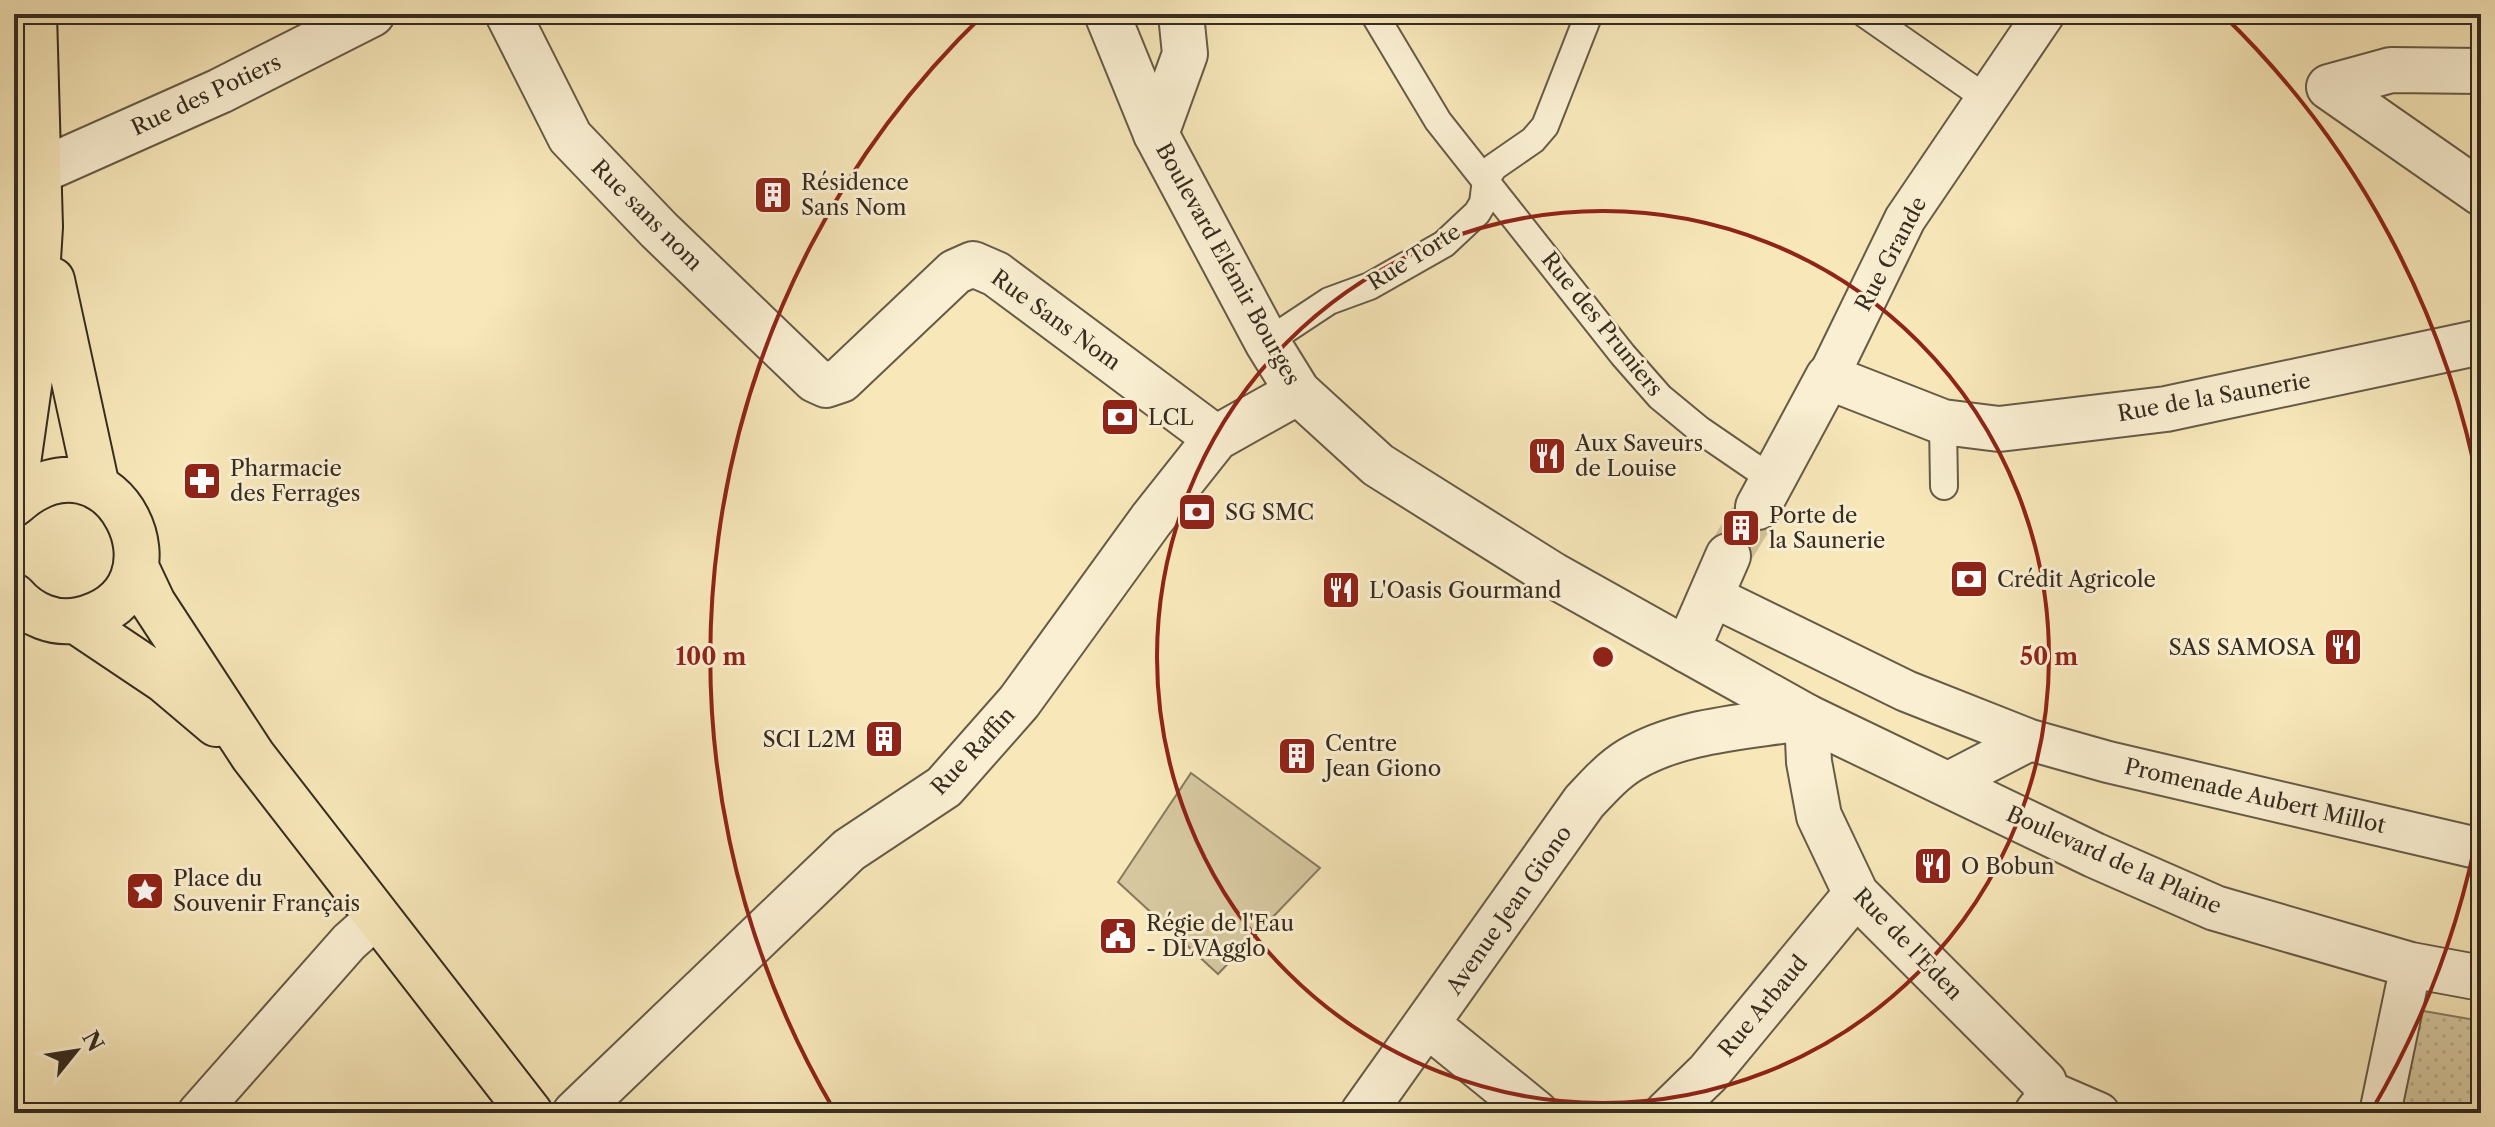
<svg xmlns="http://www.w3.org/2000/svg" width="2495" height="1127" viewBox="0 0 2495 1127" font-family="'Libre Caslon Text',serif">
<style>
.grass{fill:url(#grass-dots);stroke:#867a60;stroke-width:2}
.garden{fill:#d6c79f;stroke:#867a60;stroke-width:2}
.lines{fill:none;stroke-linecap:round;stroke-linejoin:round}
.minor-tunnel{stroke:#d0c29a;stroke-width:44;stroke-dasharray:44 22;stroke-linecap:butt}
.service-casing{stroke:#665b46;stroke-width:30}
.pedestrian-casing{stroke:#665b46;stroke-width:44}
.minor-casing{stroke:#665b46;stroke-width:48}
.tertiary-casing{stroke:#665b46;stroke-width:48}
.primary-casing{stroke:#362c20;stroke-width:48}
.service{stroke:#faefd2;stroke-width:26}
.pedestrian{stroke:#faefd2;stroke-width:40}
.minor{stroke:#faefd2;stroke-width:44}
.tertiary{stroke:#faefd2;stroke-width:44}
.primary{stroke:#f7e7b9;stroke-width:44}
.ring{fill:none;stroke:#8f2418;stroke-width:4}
.labels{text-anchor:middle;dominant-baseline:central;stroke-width:6;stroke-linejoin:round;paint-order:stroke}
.street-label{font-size:22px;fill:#362c20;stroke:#faefd2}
.poi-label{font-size:22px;fill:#362c20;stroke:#faefd2;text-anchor:start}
.centre{fill:#8f2418;stroke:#faefd2;stroke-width:4}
.ring-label{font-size:24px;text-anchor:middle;font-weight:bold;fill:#8f2418;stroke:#faefd2;stroke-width:6;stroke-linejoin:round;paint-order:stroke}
</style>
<defs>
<pattern id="grass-dots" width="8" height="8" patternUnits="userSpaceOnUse" patternTransform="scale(2)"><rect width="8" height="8" fill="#d6c79f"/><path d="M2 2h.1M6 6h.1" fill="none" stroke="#b8ab89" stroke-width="1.8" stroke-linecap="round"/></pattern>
</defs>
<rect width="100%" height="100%" fill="#f7e7b9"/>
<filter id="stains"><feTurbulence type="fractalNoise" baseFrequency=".0025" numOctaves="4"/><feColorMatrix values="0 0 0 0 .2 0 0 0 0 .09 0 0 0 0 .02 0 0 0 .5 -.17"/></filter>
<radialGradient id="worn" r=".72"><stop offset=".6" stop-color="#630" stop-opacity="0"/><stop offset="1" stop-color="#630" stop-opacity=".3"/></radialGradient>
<path class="grass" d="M2412 1009 2481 1021V1113H2388Z"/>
<path class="garden" d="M1191 773 1320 868 1218 974 1118 882Z"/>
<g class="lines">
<path class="minor-tunnel" d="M1728 556 1758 507"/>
<g class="service-casing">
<path id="service" d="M1374 14 1438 121 1623 355 1660 397 1700 430 1773 480
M1865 14 1987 99
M1267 342 1329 301 1370 286 1444 244 1477 213 1483 203 1486 179 1494 167 1533 140 1545 126 1589 14
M1943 422 1944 486"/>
</g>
<g class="pedestrian-casing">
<path id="pedestrian" d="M1828 377 1905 219 2044 14
M1712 596 1906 691 2030 740
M1947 783 2030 740 2108 762 2481 849
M2048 1091 2099 1113
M198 1113 349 942 377 917
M2380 1113 2411 965"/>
</g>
<g class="minor-casing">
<path id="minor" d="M508 14 570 137 659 230 815 380 826 385 841 380 955 272 973 264 996 274 1216 438
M2329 87 2481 193
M2329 87 2391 70 2481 71
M1156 134 1185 54 1181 14
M38 172 220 91 372 14
M1758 507 1828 377 1943 422 1999 429 2166 409 2481 342
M1687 650 1728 556
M1428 1025 1536 1113
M575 1113 849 850 944 787 1019 702 1151 520 1216 438 1298 392
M1363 1113 1584 802C1598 787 1612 771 1630 760 1681 729 1750 727 1807 717L1809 762 1819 816 1856 894 2044 1082 2047 1100 2037 1113
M1667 1113 1708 1073 1856 894"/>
</g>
<g class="tertiary-casing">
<path id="tertiary" d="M1107 14 1156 134 1267 342 1298 392 1378 465 1553 575 1807 717 2094 855 2215 908 2411 965 2481 978"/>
</g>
<g class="primary-casing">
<path id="primary" d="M52 280 97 487
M14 491 31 372 40 227 34 14
M14 504C111 416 198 593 79 620 55 625 30 615 14 596
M136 567 153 603 253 756 530 1113
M76 621 164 680 216 724"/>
</g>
<use href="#service" class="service"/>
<use href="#pedestrian" class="pedestrian"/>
<use href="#minor" class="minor"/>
<use href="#tertiary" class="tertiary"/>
<use href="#primary" class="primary"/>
</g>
<g class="ring">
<circle cx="1603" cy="657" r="446"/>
<path d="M2480 820A892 892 0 0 1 2372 1110M834 1110A892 892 0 0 1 983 15M2223 15A892 892 0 0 1 2480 494"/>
</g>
<defs>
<g id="building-square" transform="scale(2)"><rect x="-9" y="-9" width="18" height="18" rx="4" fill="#8f2418" stroke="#faefd2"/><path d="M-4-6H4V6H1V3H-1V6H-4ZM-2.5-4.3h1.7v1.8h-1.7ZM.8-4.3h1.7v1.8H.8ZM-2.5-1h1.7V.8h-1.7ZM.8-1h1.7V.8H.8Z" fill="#fff"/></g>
<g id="bank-square" transform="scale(2)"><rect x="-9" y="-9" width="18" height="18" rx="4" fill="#8f2418" stroke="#faefd2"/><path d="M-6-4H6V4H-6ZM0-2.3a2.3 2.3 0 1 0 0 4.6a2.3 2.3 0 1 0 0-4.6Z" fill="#fff"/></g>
<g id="restaurant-square" transform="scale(2)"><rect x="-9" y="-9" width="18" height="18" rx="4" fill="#8f2418" stroke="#faefd2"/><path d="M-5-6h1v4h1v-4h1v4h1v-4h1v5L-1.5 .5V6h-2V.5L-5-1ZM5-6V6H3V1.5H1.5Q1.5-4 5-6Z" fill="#fff"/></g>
<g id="pharmacy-square" transform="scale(2)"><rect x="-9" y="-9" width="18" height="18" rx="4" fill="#8f2418" stroke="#faefd2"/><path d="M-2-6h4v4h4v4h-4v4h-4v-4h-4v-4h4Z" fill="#fff"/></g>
<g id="sight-square" transform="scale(2)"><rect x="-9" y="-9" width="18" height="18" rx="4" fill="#8f2418" stroke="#faefd2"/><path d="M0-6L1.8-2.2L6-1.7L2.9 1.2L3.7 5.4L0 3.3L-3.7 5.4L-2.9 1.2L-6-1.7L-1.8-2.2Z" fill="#fff"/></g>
<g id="civic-square" transform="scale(2)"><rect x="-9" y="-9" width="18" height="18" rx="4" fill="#8f2418" stroke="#faefd2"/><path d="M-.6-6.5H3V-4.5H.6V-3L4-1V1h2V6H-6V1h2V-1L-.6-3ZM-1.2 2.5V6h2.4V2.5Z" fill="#fff"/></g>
</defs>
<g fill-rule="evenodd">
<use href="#building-square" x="773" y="195"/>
<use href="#bank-square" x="1120" y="417"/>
<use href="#restaurant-square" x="1547" y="456"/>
<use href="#pharmacy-square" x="202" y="481"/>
<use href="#bank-square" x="1197" y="512"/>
<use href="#building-square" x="1741" y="528"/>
<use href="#bank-square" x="1969" y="579"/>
<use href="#restaurant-square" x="1341" y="590"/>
<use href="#restaurant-square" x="2343" y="647"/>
<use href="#building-square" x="884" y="739"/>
<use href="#building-square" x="1297" y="756"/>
<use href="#restaurant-square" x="1933" y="866"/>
<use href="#sight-square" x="145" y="891"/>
<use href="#civic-square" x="1118" y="936"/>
</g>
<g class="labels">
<g class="street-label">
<text transform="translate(206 95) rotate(-25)">Rue des Potiers</text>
<text transform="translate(647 215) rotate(45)">Rue sans nom</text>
<text transform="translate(1891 254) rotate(-62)">Rue Grande</text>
<text transform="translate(1414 257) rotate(-32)">Rue Torte</text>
<text transform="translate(1228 264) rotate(61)">Boulevard Elémir Bourges</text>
<text transform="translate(1056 320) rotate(36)">Rue Sans Nom</text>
<text transform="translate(1602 324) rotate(51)">Rue des Pruniers</text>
<text transform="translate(2214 397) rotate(-10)">Rue de la Saunerie</text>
<text transform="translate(973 751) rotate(-47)">Rue Raffin</text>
<text transform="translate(2255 796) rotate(13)">Promenade Aubert Millot</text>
<text transform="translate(2114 860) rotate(24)">Boulevard de la Plaine</text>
<text transform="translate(1509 910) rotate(-55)">Avenue Jean Giono</text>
<text transform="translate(1908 944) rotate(46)">Rue de l'Eden</text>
<text transform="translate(1763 1006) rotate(-50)">Rue Arbaud</text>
</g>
<g class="poi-label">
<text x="801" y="182">Résidence<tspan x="801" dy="25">Sans Nom</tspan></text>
<text x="1148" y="417">LCL</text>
<text x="1575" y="443">Aux Saveurs<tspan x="1575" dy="25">de Louise</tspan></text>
<text x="230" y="468">Pharmacie<tspan x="230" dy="25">des Ferrages</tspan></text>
<text x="1225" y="512">SG SMC</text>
<text x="1769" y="515">Porte de<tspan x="1769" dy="25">la Saunerie</tspan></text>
<text x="1997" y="579">Crédit Agricole</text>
<text x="1369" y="590">L'Oasis Gourmand</text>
<text x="2315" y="647" text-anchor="end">SAS SAMOSA</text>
<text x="856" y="739" text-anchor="end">SCI L2M</text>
<text x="1325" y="743">Centre<tspan x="1325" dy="25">Jean Giono</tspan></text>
<text x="1961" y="866">O Bobun</text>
<text x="173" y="878">Place du<tspan x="173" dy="25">Souvenir Français</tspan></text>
<text x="1146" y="923">Régie de l'Eau<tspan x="1146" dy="25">- DLVAgglo</tspan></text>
</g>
</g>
<circle cx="1603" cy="657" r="12" class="centre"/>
<g class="ring-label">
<text x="2049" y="665">50 m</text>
<text x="711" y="665">100 m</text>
</g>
<rect width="2495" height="1127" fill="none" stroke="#f7e7b9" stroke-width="48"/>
<rect x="16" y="16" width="2463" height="1095" fill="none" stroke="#362c20" stroke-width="4"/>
<rect x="24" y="24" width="2447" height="1079" fill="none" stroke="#362c20" stroke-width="2"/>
<g transform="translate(76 1051) rotate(60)" stroke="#faefd2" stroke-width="6" paint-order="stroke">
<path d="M0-6L14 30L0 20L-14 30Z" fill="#362c20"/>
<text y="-12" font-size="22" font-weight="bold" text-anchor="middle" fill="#362c20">N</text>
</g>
<rect width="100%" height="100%" filter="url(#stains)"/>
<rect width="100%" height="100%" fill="url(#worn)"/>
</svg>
